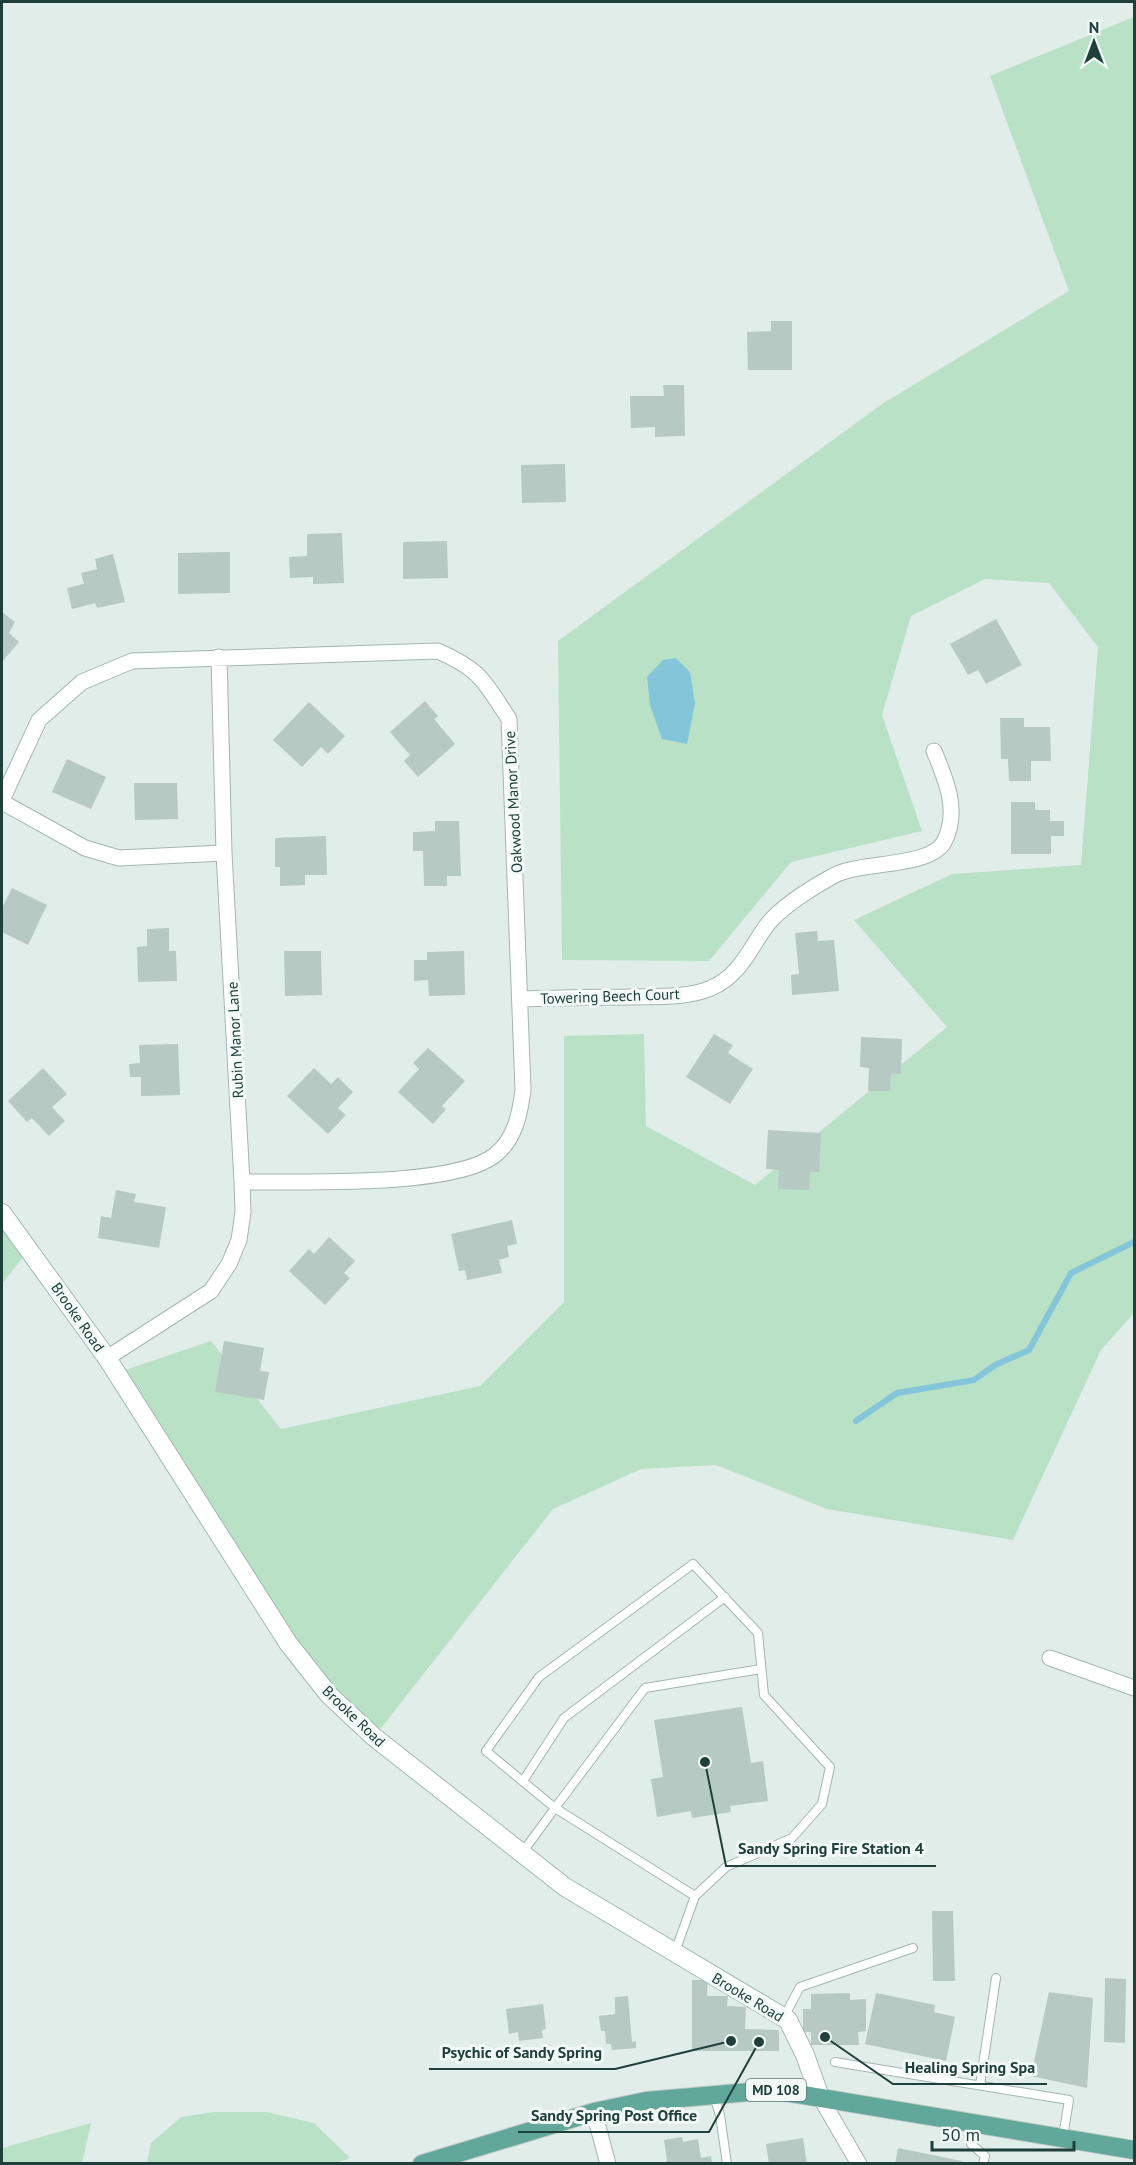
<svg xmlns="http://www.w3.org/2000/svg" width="1136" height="2165" viewBox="0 0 1136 2165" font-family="'PT Sans',sans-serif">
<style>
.green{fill:#b8e1c6}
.water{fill:#83c5d9}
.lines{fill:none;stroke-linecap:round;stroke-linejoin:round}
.stream{stroke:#83c5d9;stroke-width:6}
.building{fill:#b6c9c2}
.lane-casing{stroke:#a3b6b1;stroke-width:10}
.street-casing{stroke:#a3b6b1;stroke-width:17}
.secondary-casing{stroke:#9ebab2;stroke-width:20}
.primary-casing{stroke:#c0cac8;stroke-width:20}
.lane{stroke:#fff;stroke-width:8}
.street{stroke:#fff;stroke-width:15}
.secondary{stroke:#fff;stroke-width:18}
.primary{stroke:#61a89b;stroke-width:18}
.labels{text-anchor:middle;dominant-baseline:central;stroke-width:6;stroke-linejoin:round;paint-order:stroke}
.shield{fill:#f2f9f6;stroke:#5e7872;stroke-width:1.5}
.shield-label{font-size:14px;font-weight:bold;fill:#1f403a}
.street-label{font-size:15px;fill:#1f403a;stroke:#f2f9f6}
.leader{fill:none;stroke:#1f403a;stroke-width:2}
.callout-dot{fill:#1f403a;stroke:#f2f9f6;stroke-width:2}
.callout-label{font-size:16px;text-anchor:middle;font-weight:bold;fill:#1f403a;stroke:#f2f9f6;stroke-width:6;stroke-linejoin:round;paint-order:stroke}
</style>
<rect width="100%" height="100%" fill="#e1ede9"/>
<path class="green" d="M1134 17V1313L1101 1350 1013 1540 827 1509 716 1465 641 1469 553 1509 374 1737 329 1695 116 1373 211 1341 281 1429 480 1386 564 1302V1036L644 1034 646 1126 755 1185 947 1027 854 920 952 874 1081 865 1098 647 1049 583 985 579 911 616 882 715 922 831 791 862 709 961 562 960 558 641 882 404 1069 291 990 76Z
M2 1213 30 1248 2 1284Z
M214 2112H266L314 2123 350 2158 333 2164 147 2163 151 2143 181 2117Z
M91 2123 82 2163H2V2148Z"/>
<path class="water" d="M676 658 690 672 695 703 687 744 662 739 650 705 647 677 663 660Z"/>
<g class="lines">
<path class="stream" d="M856 1421 897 1393 974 1380 995 1365 1029 1350 1071 1273 1134 1242"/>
</g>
<path class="building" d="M771 321H792V370H748L747 332 771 331Z
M663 385H684L685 436 655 437V427L631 428 630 396H664Z
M565 464 566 502 522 503 521 465Z
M342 533 344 583 313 584V577L290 578 289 557 307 556V534Z
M447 541 448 578 403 579V542Z
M230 552V593L178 594V553Z
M113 554 125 602 97 608 95 603 72 609 67 588 84 584 81 573 97 569 95 559Z
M2 612 15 622 9 633 19 642 2 662Z
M996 619 1022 665 986 684 978 670 968 675 950 644Z
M425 701 438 716 434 719 455 744 418 777 404 761 410 755 390 732Z
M309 702 345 736 328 754 321 747 302 767 273 740Z
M1000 718H1024V727H1050L1051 761H1031V781H1009L1008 759H1001Z
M67 759 106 777 91 809 52 792Z
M134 783H177L178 819 135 820Z
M1011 802H1035V810H1050V821H1064V836H1051V854H1011Z
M435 821H459L461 876H447V886H424L423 851H413V832L435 831Z
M326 836 327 875H305V885L280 886V867H275V838Z
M12 888 47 905 28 945 2 932V908Z
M169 928V951H176L177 981 138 982 137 947 147 946V929Z
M817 931 818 941 834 940 839 991 792 995 791 975 799 974 795 933Z
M284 951H321L322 995 285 996Z
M464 951 465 995 429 996 428 980 414 981V960H427V952Z
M714 1034 733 1045 728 1053 753 1069 730 1104 686 1077Z
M861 1037 902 1039 901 1074H891L890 1091H868L869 1068 860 1067Z
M178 1044 180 1095 141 1096V1077H130L129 1064 140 1063 139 1045Z
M428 1048 465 1081 442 1106 446 1109 433 1124 398 1092 419 1069 413 1063Z
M43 1068 67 1094 52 1107 65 1121 49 1136 32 1118 27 1122 8 1101Z
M314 1068 331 1084 338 1077 353 1092 338 1108 346 1115 328 1134 287 1096Z
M768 1130 821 1133 819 1172H810L809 1190 778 1189 779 1170 766 1169Z
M116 1190 136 1194 134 1202 166 1207 159 1248 98 1238 101 1216 111 1218Z
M512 1220 517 1244 507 1246 509 1257 499 1260 502 1273 467 1280 465 1270 459 1271 451 1234Z
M329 1237 355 1261 344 1273 350 1278 325 1305 289 1271 309 1249 314 1254Z
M224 1341 264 1348 260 1371 269 1372 264 1400 215 1392Z
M742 1707 751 1763 763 1761 768 1801 730 1806 731 1812 692 1818 691 1811 657 1817 651 1779 663 1777 654 1720Z
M932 1911H953L955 1981H933Z
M1105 1978 1126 1979 1125 2043 1104 2042Z
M692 1980H708L707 1996H728L727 2006 746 2007 745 2029 779 2030V2051H692Z
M1049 1992 1093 1998 1087 2088 1031 2076Z
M850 1993V2000L866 1999V2031L858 2032 859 2045H811V2032H803V2009H811V1994Z
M876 1993 935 2005 934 2012 955 2017 946 2061 865 2044Z
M628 1996 632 2042 636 2041V2048L612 2050 611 2044H606L605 2031H601L599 2016 615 2014V1997Z
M543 2004 546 2029 542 2030 543 2038 519 2041 518 2032 509 2034 506 2009Z
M682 2137 683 2142 698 2139 701 2158 711 2156 712 2164H661L667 2161 664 2140Z
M803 2138 807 2164H769L766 2144Z
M898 2148 962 2161 961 2164H895Z"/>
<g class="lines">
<g class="lane-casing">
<path id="lane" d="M523 1781 564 1718 725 1597
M522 1853 555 1808 486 1751 539 1677 693 1564 758 1633 764 1695 830 1767 822 1804 792 1838 726 1867 695 1896 675 1952
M695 1896 555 1808 645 1688 761 1669
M784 2017 800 1987 913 1948
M835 2062 1069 2100 1063 2137
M980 2085 996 1978
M714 2096 720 2115 727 2164
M970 2123 971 2144 985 2156 983 2164"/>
</g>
<g class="street-casing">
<path id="street" d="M2 800 39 720 82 682 132 661 438 651C481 670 484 681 509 719L523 1090C520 1114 515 1139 495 1155 454 1188 299 1181 242 1182
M2 802 85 848 119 858 224 853
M521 999C556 998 591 997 626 997 653 996 686 999 711 988 740 976 750 948 767 925 781 907 813 887 833 876 858 861 930 868 944 842 960 811 946 780 934 751
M107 1358 211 1291 229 1264 239 1240 243 1212 242 1182 224 853 219 657
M1050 1658 1134 1688
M820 2097 859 2164
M594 2112 608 2164"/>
</g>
<g class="secondary-casing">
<path id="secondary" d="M2 1213 107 1358 288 1643 329 1695 374 1737 565 1887 788 2020 805 2055 820 2097"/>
</g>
<g class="primary-casing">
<path id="primary" d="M422 2164 594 2112 646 2101 773 2090 1134 2150"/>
</g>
<use href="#lane" class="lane"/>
<use href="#street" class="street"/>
<use href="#secondary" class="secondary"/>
<use href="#primary" class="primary"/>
</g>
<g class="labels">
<rect class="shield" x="746" y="2079" width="60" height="22" rx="4.5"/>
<g class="shield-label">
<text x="776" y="2090">MD 108</text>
</g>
<g class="street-label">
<text transform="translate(513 802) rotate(-93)">Oakwood Manor Drive</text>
<text transform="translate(610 996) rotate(-2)">Towering Beech Court</text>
<text transform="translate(235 1040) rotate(-93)">Rubin Manor Lane</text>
<text transform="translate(78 1317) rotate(55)">Brooke Road</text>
<text transform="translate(354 1716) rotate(44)">Brooke Road</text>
<text transform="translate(748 1997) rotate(31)">Brooke Road</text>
</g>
</g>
<path class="leader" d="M705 1762L726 1866H936M731 2041L615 2069H429M825 2037L893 2084H1047M759 2042L709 2132H518"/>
<g class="callout-dot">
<circle cx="705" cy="1762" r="6"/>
<circle cx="731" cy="2041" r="6"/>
<circle cx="825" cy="2037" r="6"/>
<circle cx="759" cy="2042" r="6"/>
</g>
<g class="callout-label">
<text x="831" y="1854">Sandy Spring Fire Station 4</text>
<text x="522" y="2058">Psychic of Sandy Spring</text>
<text x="970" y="2073">Healing Spring Spa</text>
<text x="614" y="2121">Sandy Spring Post Office</text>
</g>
<rect width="1136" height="2165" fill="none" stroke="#1f403a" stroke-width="6"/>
<g transform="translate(1094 42)" stroke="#f2f9f6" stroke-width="4.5" paint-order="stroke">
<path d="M0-4.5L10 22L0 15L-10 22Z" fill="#1f403a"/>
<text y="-9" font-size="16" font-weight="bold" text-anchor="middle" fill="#1f403a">N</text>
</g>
<path d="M932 2141v9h142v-9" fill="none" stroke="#1f403a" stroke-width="3"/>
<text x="941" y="2141" font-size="18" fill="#1f403a" stroke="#f2f9f6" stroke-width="4.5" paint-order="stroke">50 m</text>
</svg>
